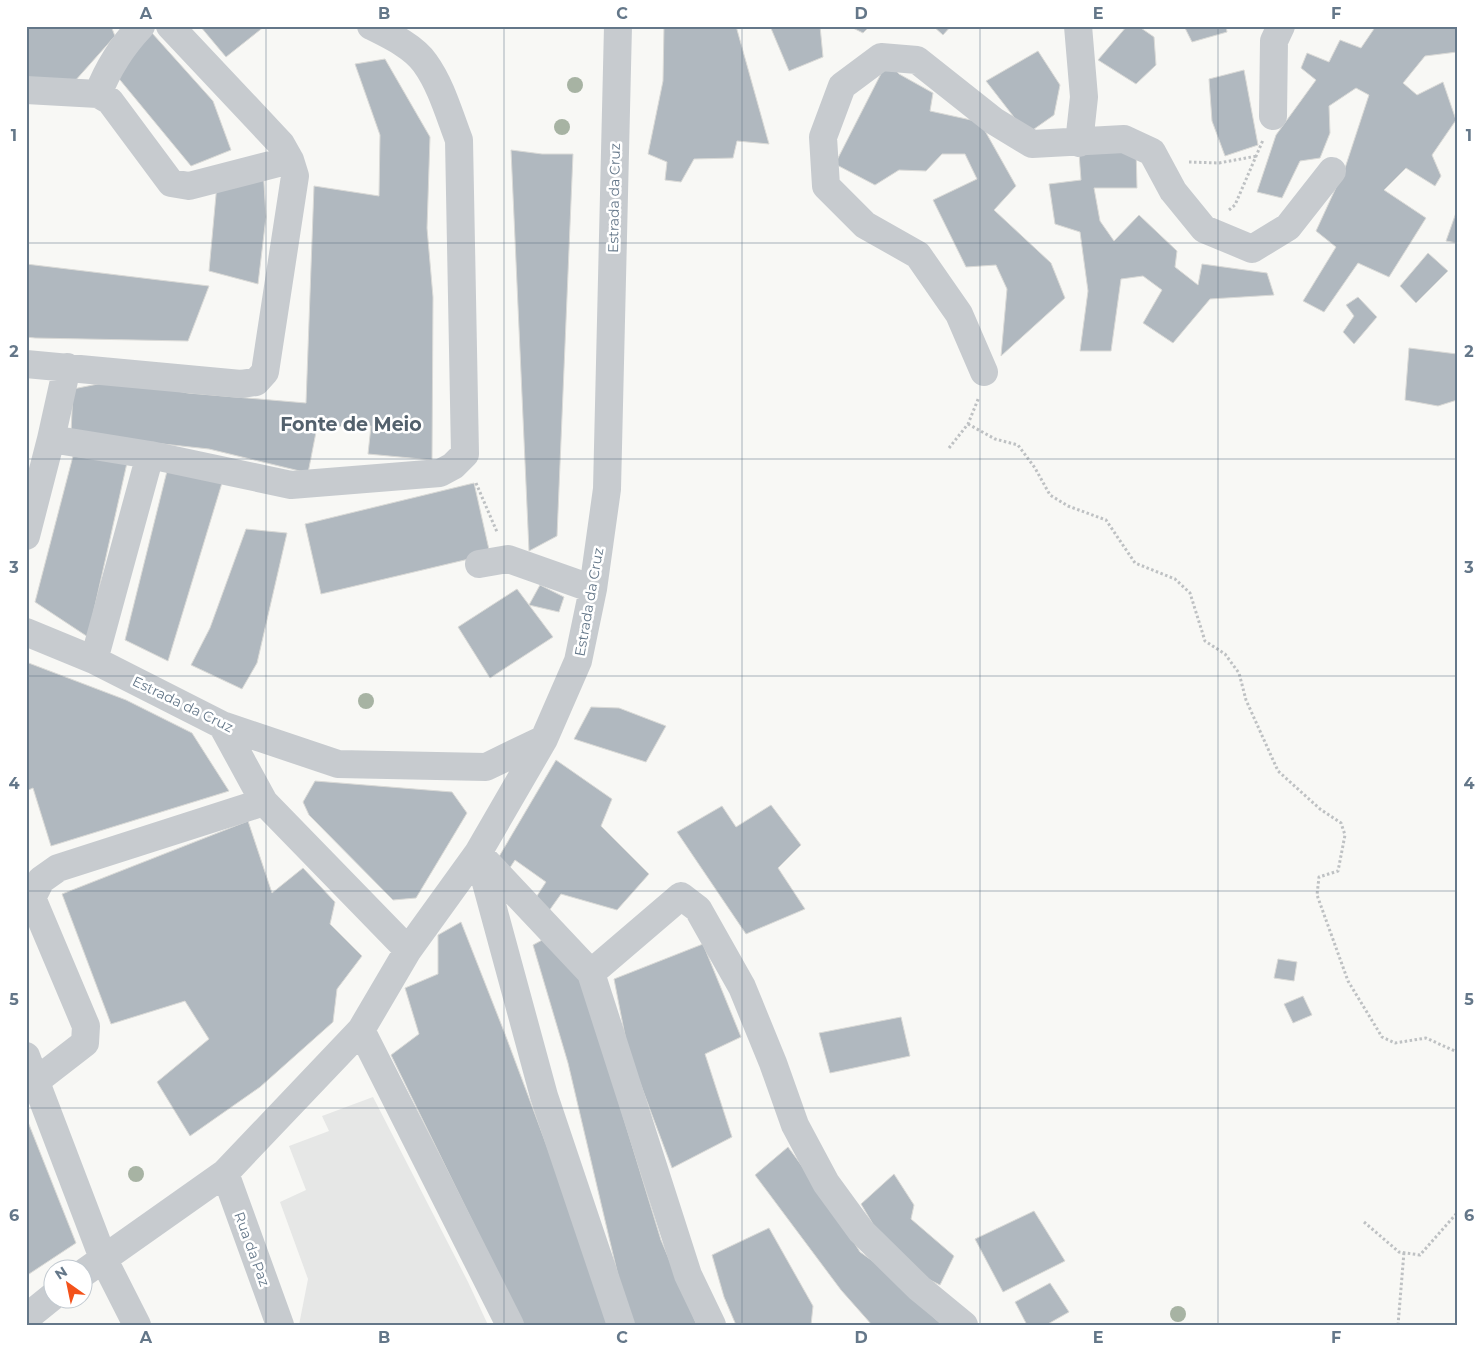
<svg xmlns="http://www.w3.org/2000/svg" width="1483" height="1351" viewBox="0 0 1483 1351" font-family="Montserrat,sans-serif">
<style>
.built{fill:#e6e7e6}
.building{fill:#b0b8bf;stroke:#dadad7}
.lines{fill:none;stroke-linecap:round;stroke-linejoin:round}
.path{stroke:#bec1c3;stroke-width:3;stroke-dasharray:2.5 2.5;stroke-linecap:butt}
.minor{stroke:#c7cbcf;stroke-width:28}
.tree{fill:#a7b3a3}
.grid{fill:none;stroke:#647789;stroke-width:1;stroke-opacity:0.55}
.labels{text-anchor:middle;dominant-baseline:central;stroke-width:5;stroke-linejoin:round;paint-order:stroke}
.street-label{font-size:14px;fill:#647789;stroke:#fff}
.district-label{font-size:19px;font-weight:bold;fill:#53616d;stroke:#fff}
.neatline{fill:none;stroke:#647789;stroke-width:2}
.grid-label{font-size:16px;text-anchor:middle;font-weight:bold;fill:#647789}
</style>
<rect width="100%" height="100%" fill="#f8f8f5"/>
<path class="built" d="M373 1097 468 1282 488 1325H299L308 1279 280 1202 306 1190 289 1146 329 1131 322 1116Z"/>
<path class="building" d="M26 26H111L115 36 66 91 26 84Z
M200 26H265L226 57Z
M664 26H736L769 144 737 141 733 158 694 159 681 182 665 180 667 162 648 154 663 81Z
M770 26H820L823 57 789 71Z
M849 26H870L863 33Z
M933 26H951L943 35Z
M1127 26H1138L1154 37 1156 65 1136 84 1098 60Z
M1184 26H1226L1227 32 1192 42Z
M1376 26H1457V52L1425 56 1403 83 1417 95 1443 82 1456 120 1432 155 1441 176 1435 186 1406 168 1384 190 1426 218 1389 277 1358 263 1324 312 1303 301 1336 247 1316 231 1345 168 1369 95 1356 88 1329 106 1330 133 1320 158 1300 161 1282 198 1257 192 1276 135 1316 80 1301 68 1307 53 1329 62 1340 40 1361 48Z
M152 33 213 101 231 150 191 166 111 69Z
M1038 51 1060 85 1054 115 1027 134 986 81Z
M385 59 430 137 427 228 433 297 432 460 368 454 371 426 317 427 308 473 209 449 71 434 73 389 118 380 188 393 306 403 314 186 379 196 380 135 355 64Z
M887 62 899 74 933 93 930 111 980 122 1016 186 994 210 1051 263 1065 298 1001 356 1007 289 996 265 966 267 933 200 977 179 965 154H942L926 171 899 170 875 185 835 164Z
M1244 70 1258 145 1225 156 1212 121 1209 79Z
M1136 147 1137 188H1094L1100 221 1114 241 1139 215 1177 251 1175 267 1198 285 1202 264 1267 273 1274 295 1210 299 1173 343 1143 323 1162 290 1143 276 1121 279 1111 351H1080L1088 291 1080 232 1055 224 1049 184 1081 180 1079 153Z
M511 150 542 154H573L557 536 529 551Z
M263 167 266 217 258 284 209 271 217 184Z
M1457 210V243L1446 241Z
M1428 253 1448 271 1416 303 1400 286Z
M26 264 209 286 188 341 35 338 26 337Z
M1358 297 1377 317 1354 344 1343 332 1354 316 1346 305Z
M1409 348 1457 354V400L1438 406 1405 400Z
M73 456 127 463 88 637 35 602Z
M169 463 225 473 168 661 125 640Z
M474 483 490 554 321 594 305 524Z
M246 529 287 533 257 663 242 689 191 665 210 628Z
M540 585 564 597 559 612 529 605Z
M517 589 553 637 490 678 458 627Z
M26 662 126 700 192 733 229 791 51 846 33 788 26 791Z
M591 707 619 708 666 726 646 762 574 739Z
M556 760 612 799 601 826 649 874 617 910 561 894 546 915 531 905 546 882 515 860 509 869 497 860Z
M315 781 452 792 467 813 416 898 393 900 309 815 303 802Z
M771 805 801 845 778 868 805 909 746 934 677 832 722 806 736 827Z
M248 821 272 893 303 868 335 902 330 924 362 956 337 989 333 1022 260 1087 190 1136 157 1082 209 1039 185 1001 111 1024 62 894Z
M461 922 505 1034 614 1325H523L391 1055 419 1034 405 988 438 974V935Z
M546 938 582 981 661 1240 697 1325H632L628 1318 568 1063 533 945Z
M703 944 741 1037 705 1054 732 1137 672 1168 628 1051 614 979Z
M1278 959 1297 962 1294 981 1274 978Z
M1303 996 1312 1015 1293 1023 1284 1004Z
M901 1017 910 1056 830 1073 819 1033Z
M26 1117 76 1243 26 1276Z
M788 1147 832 1207 860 1252 877 1264 942 1325H872L841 1290 755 1175Z
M894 1174 914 1205 911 1219 954 1256 940 1285 906 1268 883 1241 861 1204Z
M1034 1211 1065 1261 1003 1292 975 1239Z
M769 1228 813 1306 811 1325H736L724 1297 712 1255Z
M1050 1283 1069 1312 1046 1325H1027L1015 1302Z"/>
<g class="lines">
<path class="path" d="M1189 162 1219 163 1257 156
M1229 210 1235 205 1263 140
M968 424 995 439 1018 445 1035 468 1050 495 1068 506 1106 520 1135 563 1175 579 1190 593 1205 641 1225 654 1239 673 1246 700 1278 771 1320 809 1341 823 1345 835 1338 871 1319 877 1317 895 1348 981 1382 1037 1395 1043 1426 1038 1457 1052
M949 448 968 424 979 397
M476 483 497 532
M1364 1222 1399 1252 1420 1255 1457 1213
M1398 1325 1404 1252"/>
<path class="minor" d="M1078 26 1084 97 1079 143
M26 90 98 94 110 101 171 183 189 186 290 160
M98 94C108 68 122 46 141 26
M1273 116 1274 41 1281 26
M26 364 241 384 256 382 265 372 295 176 290 160 281 144 170 26
M67 367 51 439 150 455 94 660
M984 372 959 314 918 255 865 225 826 186 823 137 842 86 881 57 917 60 994 121 1032 144 1124 139 1152 152 1173 191 1204 229 1252 249 1288 227 1332 171
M150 455 291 485 440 473 453 466 465 454 459 140C449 114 441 85 425 63 413 46 389 35 371 26
M26 536 51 439
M479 564 508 559 593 589
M26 632 94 660 222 725 338 764 486 767 544 739
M222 725 264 802 408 950
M478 853 591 973 688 1275 712 1325
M479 857 544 1096 621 1325
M591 973 681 896 698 909 742 987 773 1063 795 1125 826 1183 861 1231 919 1288 964 1325
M361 1030 510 1325
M26 1056 103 1258 137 1325
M36 1081 85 1043 86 1026 32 898 41 880 58 868 264 802
M225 1173 280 1325
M82 1274 225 1173 361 1030 408 950 478 853 544 739 578 661 593 589 607 489 618 26
M26 1318 52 1297"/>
</g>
<g class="tree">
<circle cx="575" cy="85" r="8"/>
<circle cx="562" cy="127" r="8"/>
<circle cx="366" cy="701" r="8"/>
<circle cx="136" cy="1174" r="8"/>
<circle cx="1178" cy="1314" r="8"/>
</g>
<path class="grid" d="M266 26V1325M504 26V1325M742 26V1325M980 26V1325M1218 26V1325M26 243H1457M26 459H1457M26 676H1457M26 891H1457M26 1108H1457"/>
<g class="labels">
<g class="street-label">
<text transform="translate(614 198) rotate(-89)">Estrada da Cruz</text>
<text transform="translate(589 602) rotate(-80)">Estrada da Cruz</text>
<text transform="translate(183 704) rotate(26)">Estrada da Cruz</text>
<text transform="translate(252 1249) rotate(70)">Rua da Paz</text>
</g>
<g class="district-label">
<text x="351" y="424">Fonte de Meio</text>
</g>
</g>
<rect width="1483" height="1351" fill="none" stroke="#ffffff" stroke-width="55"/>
<g transform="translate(68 1284) rotate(327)"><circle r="24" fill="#ffffff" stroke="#c1c9d0"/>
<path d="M0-4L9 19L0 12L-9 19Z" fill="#f3521a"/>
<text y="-8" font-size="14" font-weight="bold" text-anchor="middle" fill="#647789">N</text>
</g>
<rect x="28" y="28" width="1428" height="1296" class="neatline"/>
<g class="grid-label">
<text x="146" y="19">A</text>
<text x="384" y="19">B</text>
<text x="622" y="19">C</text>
<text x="861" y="19">D</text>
<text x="1098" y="19">E</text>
<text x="1336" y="19">F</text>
<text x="14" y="141">1</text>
<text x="1469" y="141">1</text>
<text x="14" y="357">2</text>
<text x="1469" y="357">2</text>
<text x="14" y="573">3</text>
<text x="1469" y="573">3</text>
<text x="14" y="789">4</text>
<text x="1469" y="789">4</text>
<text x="14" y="1005">5</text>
<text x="1469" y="1005">5</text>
<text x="14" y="1221">6</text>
<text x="1469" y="1221">6</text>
<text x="146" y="1343">A</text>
<text x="384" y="1343">B</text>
<text x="622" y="1343">C</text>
<text x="861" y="1343">D</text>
<text x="1098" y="1343">E</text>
<text x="1336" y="1343">F</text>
</g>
</svg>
